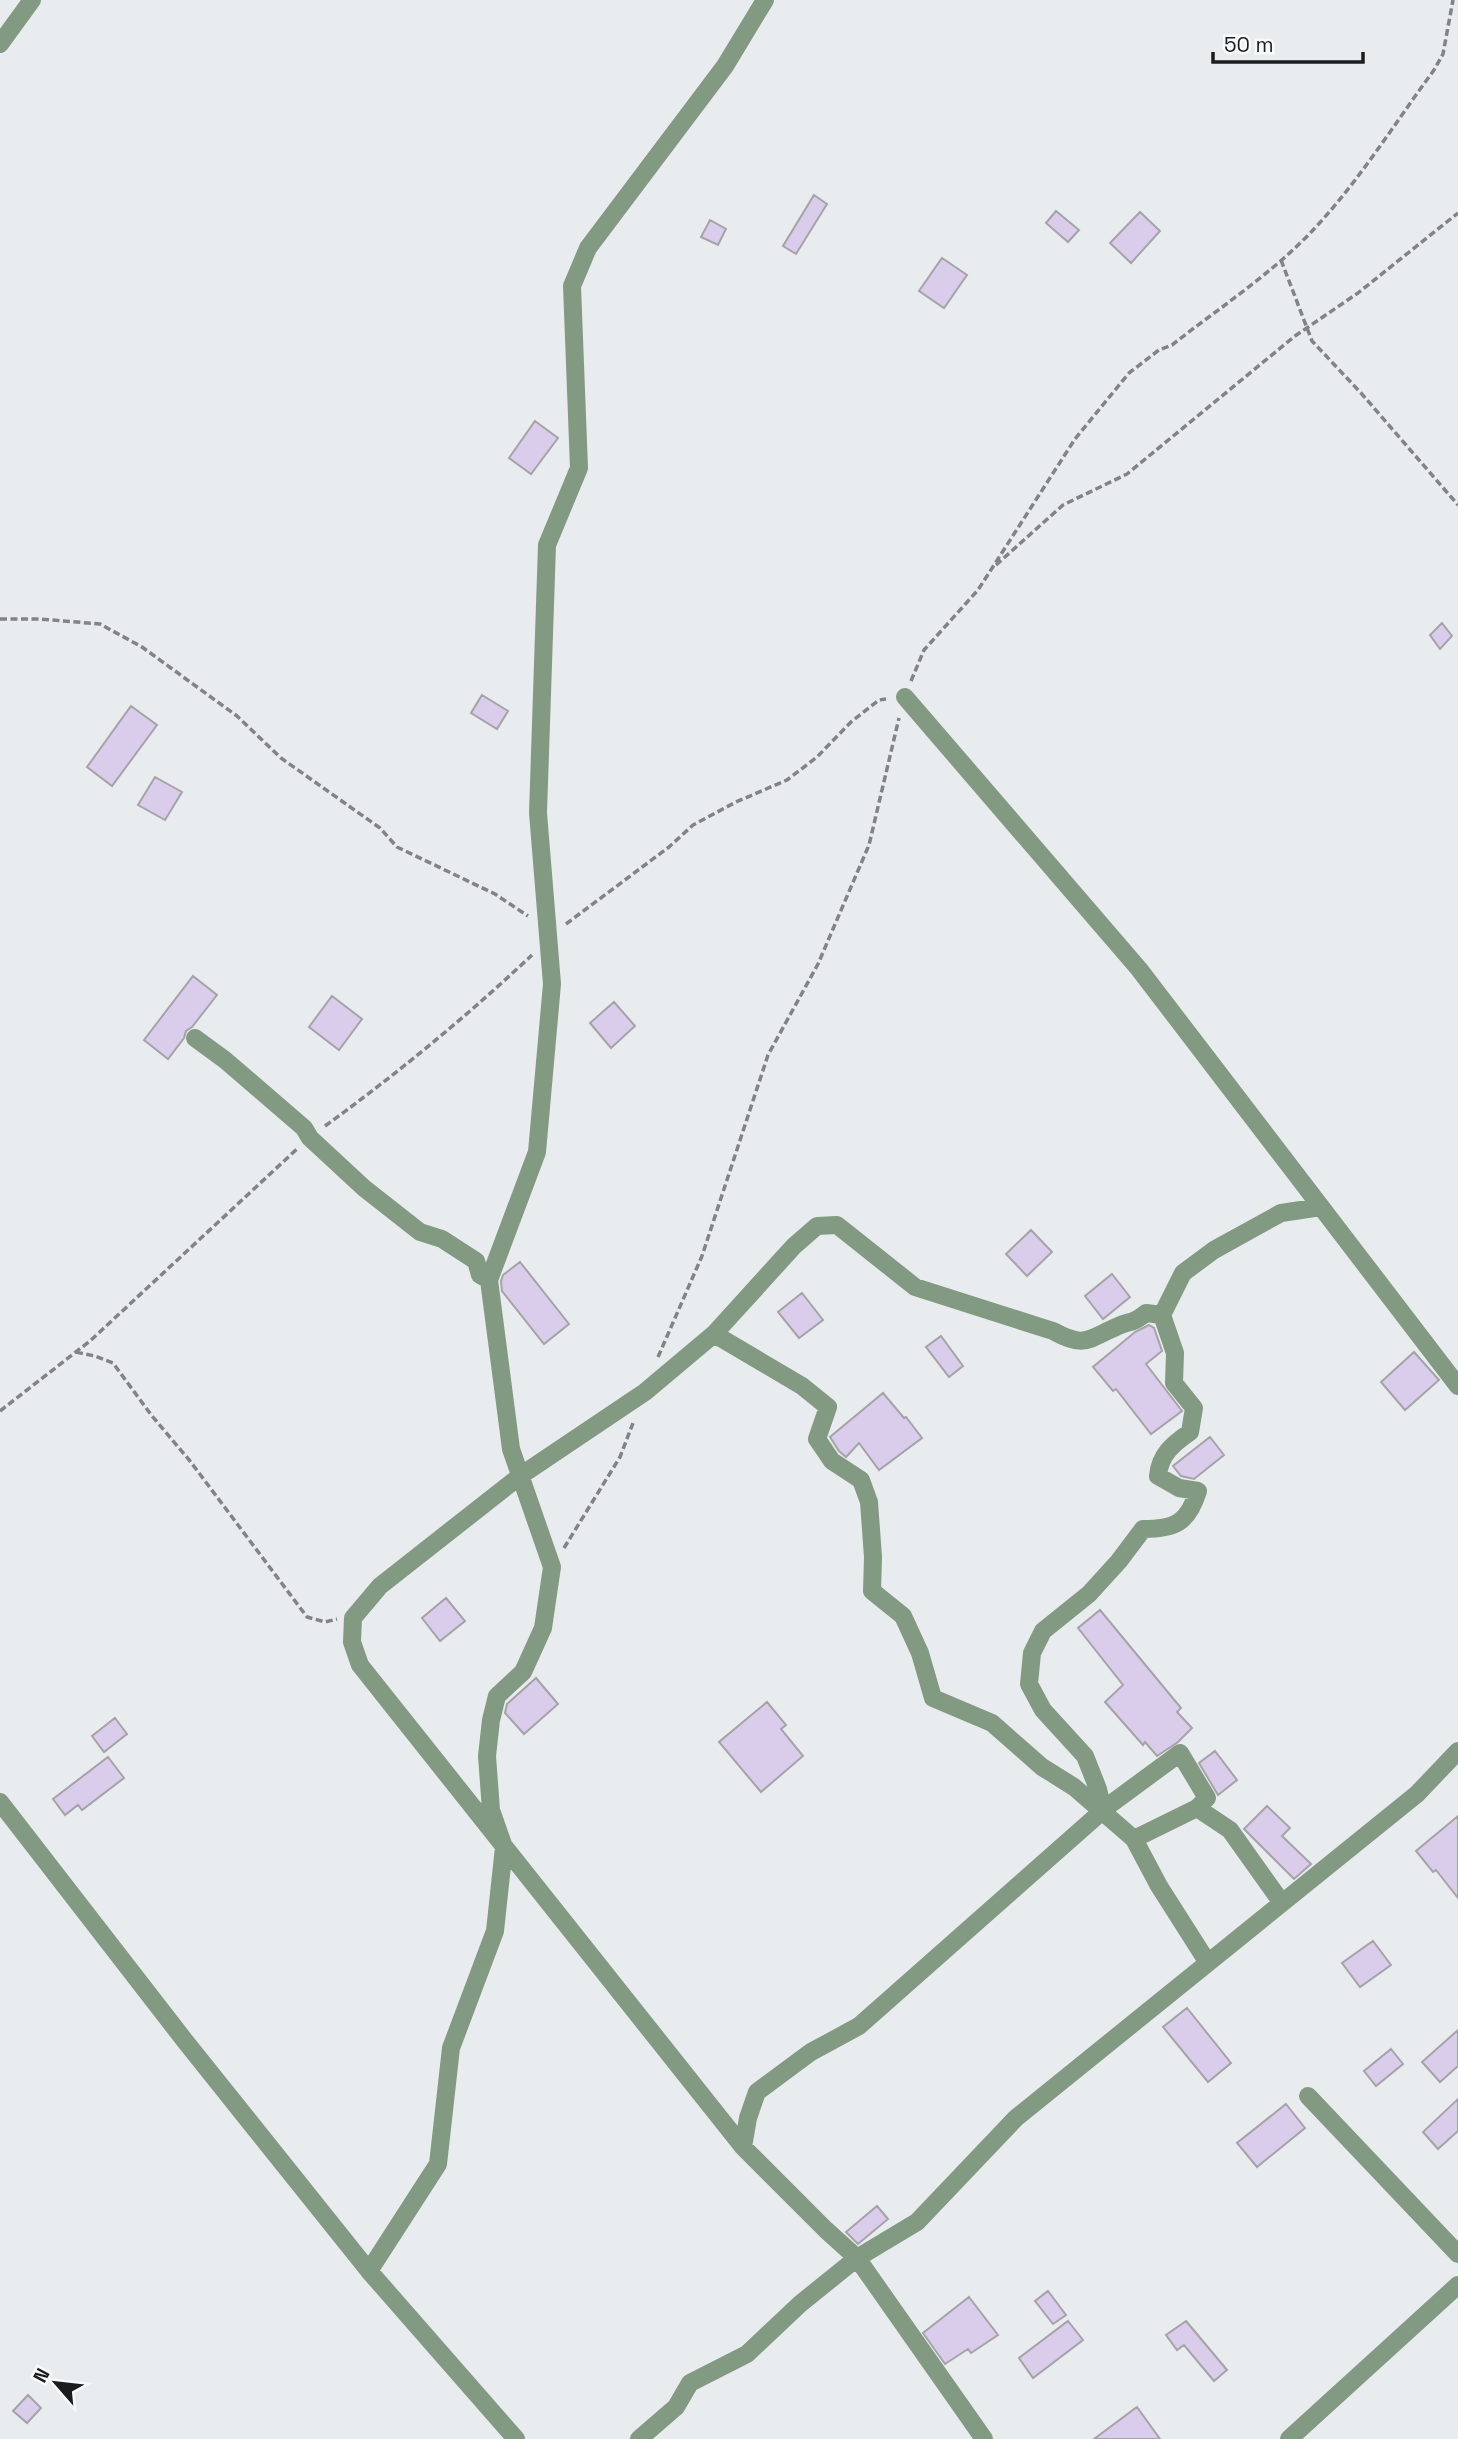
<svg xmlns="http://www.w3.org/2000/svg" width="1458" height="2439" viewBox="0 0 1458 2439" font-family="'Space Grotesk',sans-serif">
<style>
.building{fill:#dacdec;stroke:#a5a3a7;stroke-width:2}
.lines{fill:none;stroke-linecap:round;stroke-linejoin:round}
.path{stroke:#818385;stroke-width:3.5;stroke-dasharray:7 3.5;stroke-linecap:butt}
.minor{stroke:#829a81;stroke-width:18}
</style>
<rect width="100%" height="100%" fill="#e8ecef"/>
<path class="building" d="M814 195 827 204 796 254 783 246Z
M1056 211 1079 230 1068 242 1046 223Z
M1140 212 1160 231 1131 263 1110 243Z
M710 220 726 229 718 245 701 237Z
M942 258 967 275 944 308 919 291Z
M535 421 558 438 531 474 509 458Z
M1442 623 1452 636 1440 649 1430 635Z
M482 695 508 711 497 729 471 713Z
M131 706 157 725 112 786 87 767Z
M155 777 182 792 165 820 138 805Z
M193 976 217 995 192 1027 186 1031 184 1038 168 1059 144 1040Z
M332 996 362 1019 339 1050 309 1027Z
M614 1002 635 1026 611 1048 590 1023Z
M1031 1230 1052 1252 1027 1276 1006 1254Z
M520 1262 569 1324 544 1344 502 1291 501 1281 503 1275Z
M1112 1274 1130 1297 1103 1319 1085 1296Z
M802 1293 823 1320 799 1338 778 1312Z
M1149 1325 1154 1328 1162 1351 1146 1364 1182 1411 1151 1434 1116 1389 1113 1391 1093 1367 1135 1332Z
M941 1336 963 1366 949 1377 926 1347Z
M1414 1352 1439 1380 1405 1410 1381 1382Z
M883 1393 904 1418 906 1417 922 1438 879 1470 859 1443 846 1457 839 1451 830 1437Z
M1210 1437 1224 1455 1194 1479 1181 1476 1173 1466Z
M446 1598 465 1621 440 1641 422 1618Z
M1100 1610 1181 1708 1177 1712 1192 1728 1178 1742 1157 1756 1145 1742 1143 1745 1105 1702 1123 1685 1078 1628Z
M536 1678 558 1704 524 1734 505 1713 507 1704Z
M767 1702 786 1725 781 1729 803 1756 761 1792 719 1742Z
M115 1718 127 1734 104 1752 92 1736Z
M1215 1751 1237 1780 1218 1795 1199 1763Z
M108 1757 124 1778 82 1810 78 1805 65 1815 53 1799Z
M1267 1806 1290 1828 1282 1836 1311 1864 1294 1879 1244 1829Z
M1458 1816V1898L1436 1870 1433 1872 1416 1851Z
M1373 1941 1391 1965 1360 1987 1342 1963Z
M1187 2008 1231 2063 1208 2082 1163 2027Z
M1458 2030V2066L1440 2082 1422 2062Z
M1391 2049 1403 2064 1376 2086 1364 2071Z
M1458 2099V2131L1438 2149 1423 2132Z
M1286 2104 1305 2128 1257 2167 1237 2143Z
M877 2206 888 2219 858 2244 846 2232Z
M1048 2291 1066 2315 1053 2324 1035 2301Z
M969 2297 998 2335 971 2353 968 2349 945 2364 923 2333Z
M1068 2321 1083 2340 1033 2378 1019 2358Z
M1186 2321 1227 2370 1214 2381 1184 2345 1177 2350 1166 2335Z
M28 2395 41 2408 27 2423 13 2411Z
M1137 2407 1160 2439H1094Z"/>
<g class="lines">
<path class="path" d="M1281 260 1312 341 1361 393 1458 505
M996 565 1063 505 1127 474 1295 336 1358 293 1458 213
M0 619H40L100 624 142 647 237 716 281 758 380 828 397 847 495 894 528 916
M911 681 924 650 978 590 1075 439 1129 373 1159 350 1172 345C1219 308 1273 273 1314 229 1359 181 1395 123 1434 70L1443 54 1453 0
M566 924 669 847 693 825 736 802 787 780 817 757 851 722 879 700 886 699
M325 1126C398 1073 466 1017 532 955
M76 1352 95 1356 113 1363 152 1416 190 1461 307 1617 325 1622 337 1619
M658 1357 702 1256 768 1055 818 964 869 845 899 718
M0 1411 90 1341 297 1149
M564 1548 620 1457 633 1423"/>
<path class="minor" d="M0 44 32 0
M905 697 1139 969 1458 1386
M195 1038 225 1060 304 1128 310 1138 364 1188 420 1232 442 1239 476 1261 480 1275 489 1280
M714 1334 802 1386 828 1407 817 1439 832 1461 861 1480 869 1502 873 1557 872 1591 903 1616 920 1653 933 1698 992 1723 1042 1767 1074 1787 1134 1839 1159 1886 1208 1963
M0 1802 185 2041 369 2271 516 2439
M1103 1811 1098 1789 1085 1756 1043 1710 1029 1684 1032 1653 1043 1631 1089 1594 1119 1561 1143 1529C1175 1529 1188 1523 1198 1491L1179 1488 1158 1476C1160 1454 1173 1444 1190 1432L1194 1408 1174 1383 1175 1353 1162 1315 1183 1273 1214 1250 1281 1213 1321 1207
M1134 1839 1197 1808
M1308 2096 1458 2254
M743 2147 748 2118 757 2092 811 2052 859 2026 1108 1806 1180 1753 1207 1798 1197 1808 1230 1830 1282 1903
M369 2271 438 2164 451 2048 495 1931 504 1847 491 1810 487 1756 491 1720 497 1696 523 1672 543 1628 552 1567 511 1449 489 1280 537 1152 552 984 538 813 547 545 579 468 572 286 588 248 725 66 765 0
M639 2439 676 2407 690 2383 747 2354 800 2304 857 2258 917 2222 1016 2118 1417 1794 1458 1751
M984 2439 857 2258 826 2230 743 2147 360 1665 352 1642 353 1618 380 1586 520 1476 645 1392 714 1334 794 1246 817 1226 837 1225 915 1287 1053 1331C1084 1348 1087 1340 1116 1327 1130 1320 1131 1325 1146 1313L1162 1315
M1289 2439 1458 2285"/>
</g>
<g transform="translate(56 2383) rotate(298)" stroke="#f6fafd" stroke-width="5" paint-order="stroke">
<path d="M0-5L12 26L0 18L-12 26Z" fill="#1b1c1d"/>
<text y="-10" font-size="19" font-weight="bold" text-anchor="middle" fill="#1b1c1d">N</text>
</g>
<path d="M1213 52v10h150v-10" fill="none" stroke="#1b1c1d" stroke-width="3.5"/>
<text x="1224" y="52" font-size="21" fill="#1b1c1d" stroke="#f6fafd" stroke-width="5" paint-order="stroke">50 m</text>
</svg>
